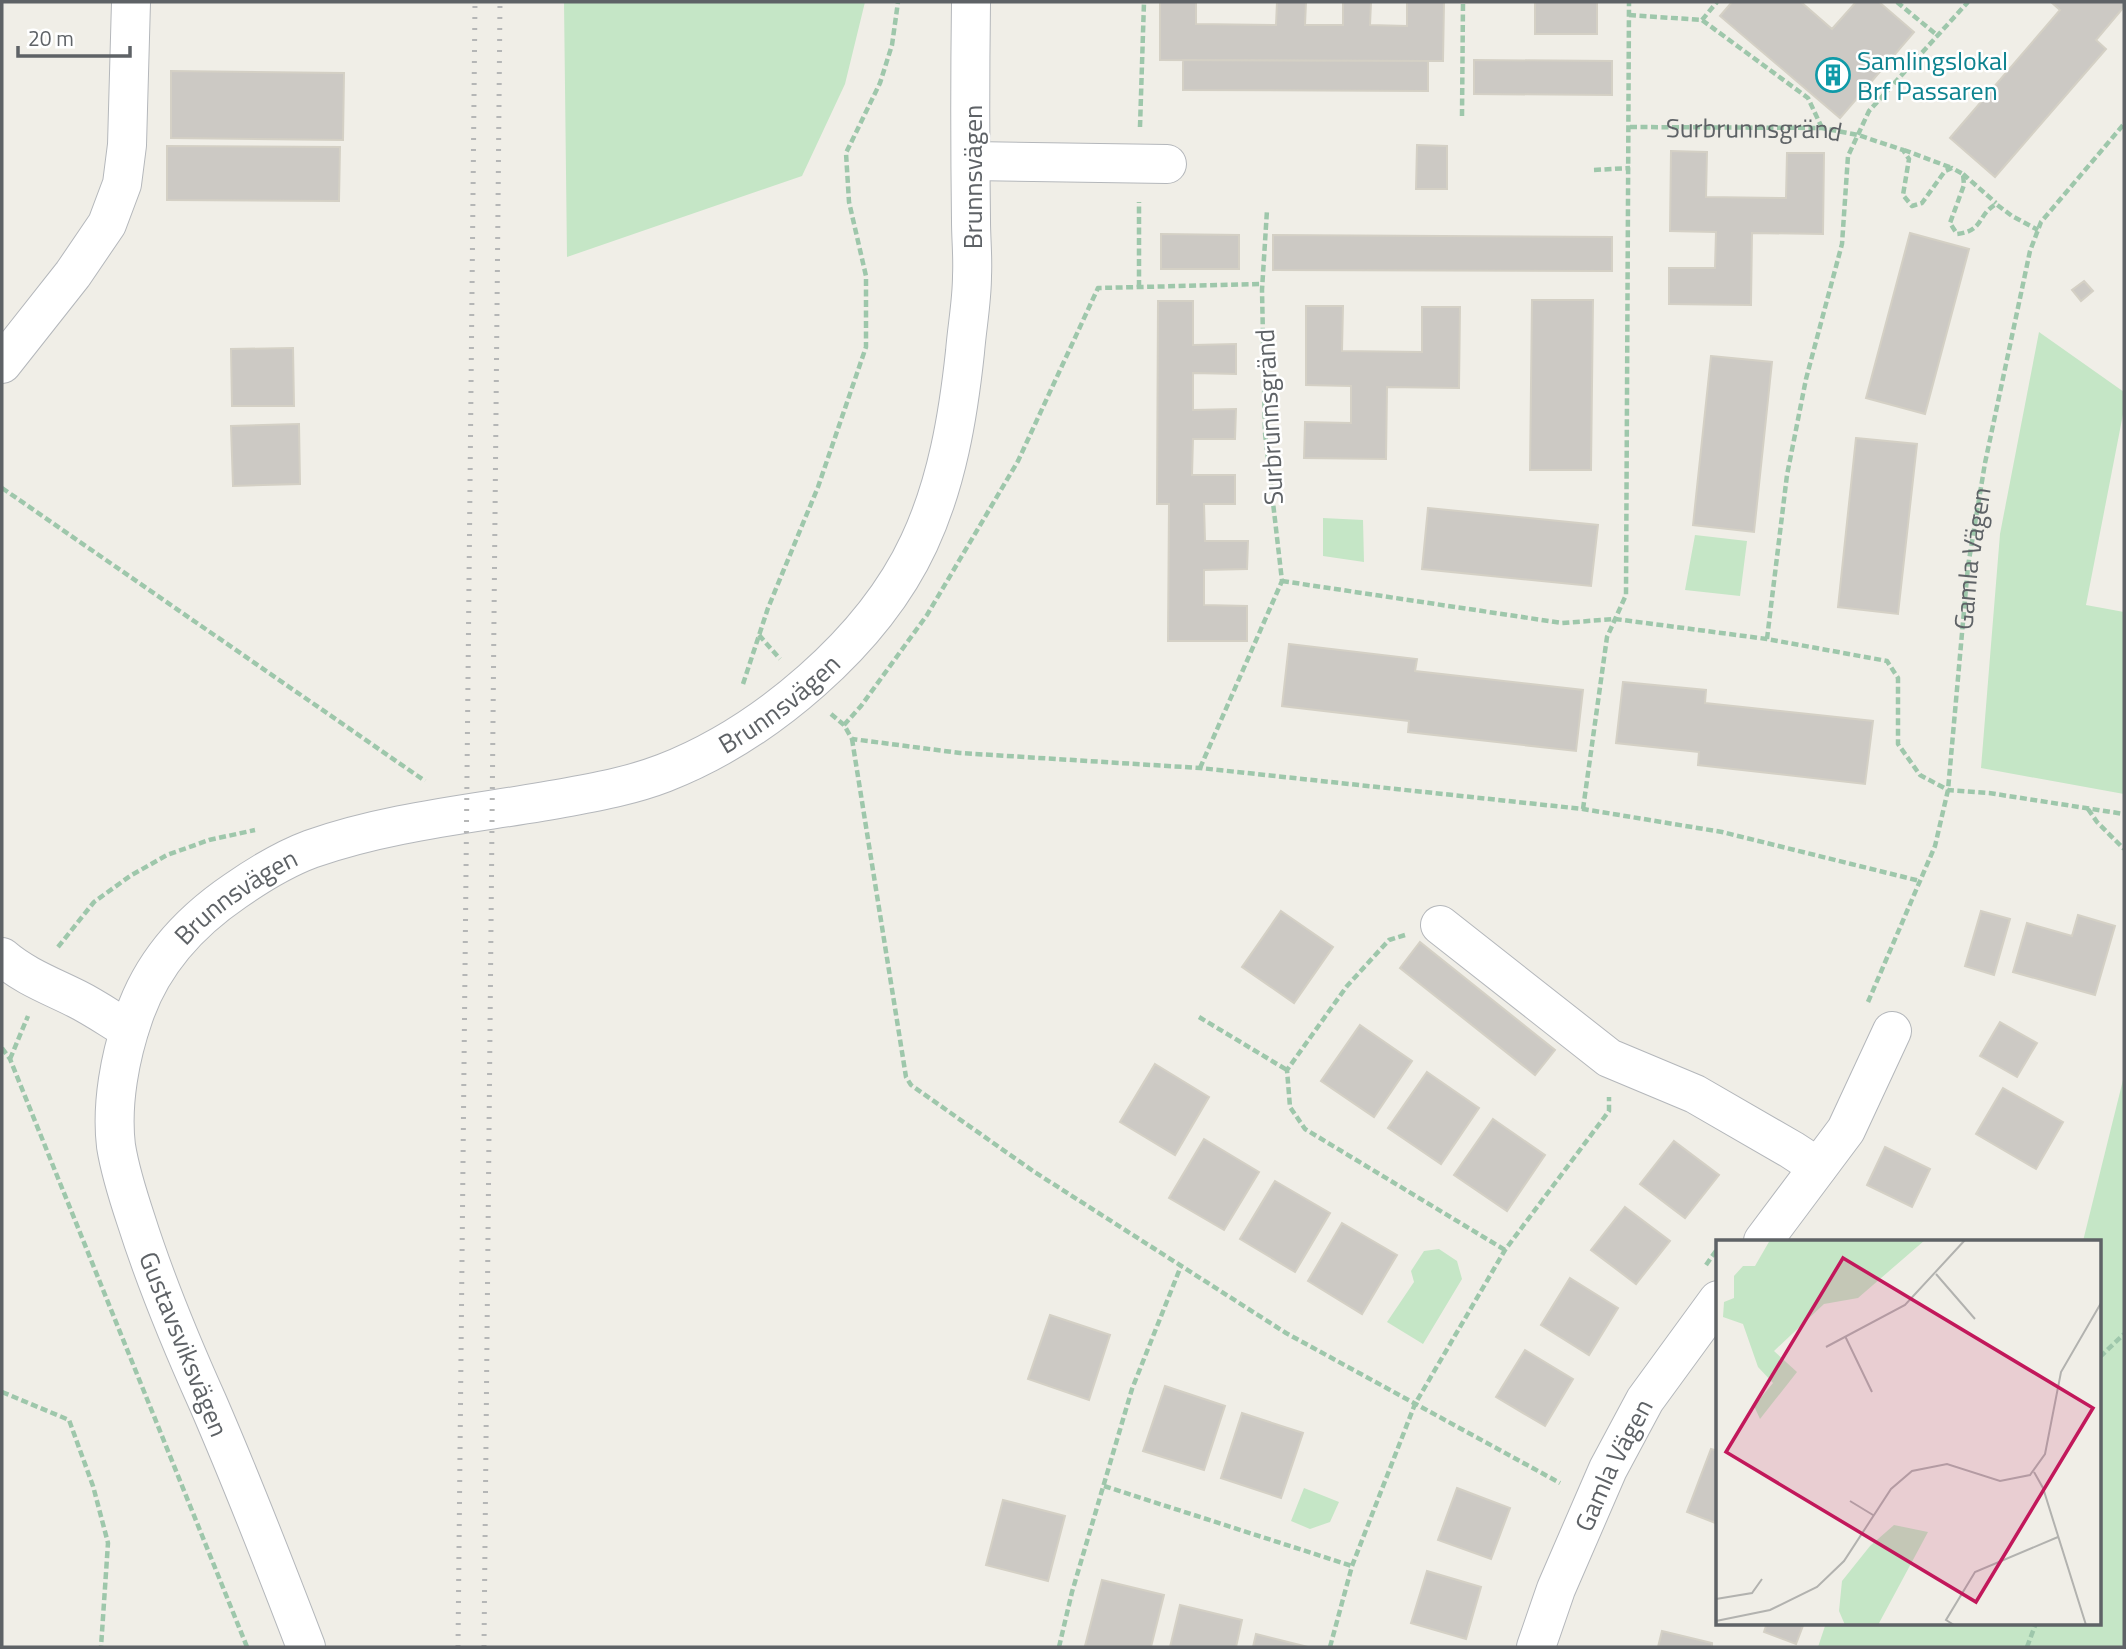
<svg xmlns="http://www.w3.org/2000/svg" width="2126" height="1649" viewBox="0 0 2126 1649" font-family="'Titillium Web',sans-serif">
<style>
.green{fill:#c5e6c6}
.building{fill:#ccc9c4;stroke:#d4d0c5;stroke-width:2}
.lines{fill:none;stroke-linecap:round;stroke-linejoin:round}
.minor-casing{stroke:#b4b7bb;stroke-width:40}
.path{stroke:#9ec7ab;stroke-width:4.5;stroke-dasharray:7 3.5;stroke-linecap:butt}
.minor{stroke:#fff;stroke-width:38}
.rail{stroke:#b5b6b6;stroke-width:5;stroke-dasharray:2 9;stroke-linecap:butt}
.labels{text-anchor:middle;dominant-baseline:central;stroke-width:5;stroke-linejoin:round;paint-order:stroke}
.culture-label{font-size:26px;fill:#0d838f;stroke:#fff;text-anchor:start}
.street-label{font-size:26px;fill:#5e6266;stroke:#fff}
.inset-road{fill:none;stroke:#b2b2af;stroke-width:2}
.view{fill:#c2185b;fill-opacity:0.15;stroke:#c2185b;stroke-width:3.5}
.inset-edge{fill:none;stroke:#5e6266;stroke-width:3.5}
</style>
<rect width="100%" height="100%" fill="#f0eee7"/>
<path class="green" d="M564 2H865L845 84 802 176 567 257Z
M2039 332 2124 392V409L2086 605 2124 612V794L1981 768 2000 534Z
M1323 518 1363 520 1364 562 1323 556Z
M1695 535 1747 541 1740 596 1685 590Z
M2124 1076V1647H1818L1826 1623H2100V1241H2083Z
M1439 1249 1457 1261 1462 1279 1423 1344 1387 1322 1414 1282 1411 1271 1424 1251Z
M1304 1488 1339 1502 1330 1522 1310 1529 1291 1521Z"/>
<path class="building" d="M1160 2H1196V24L1276 25 1277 2H1306L1305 25H1343V2H1371L1370 25 1407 26V2H1444L1443 61 1160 60Z
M1535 2H1597V34H1535Z
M1732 2H1801L1832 29 1856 2H1879L1914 32 1840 118 1720 16Z
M2051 2H2124V7L2096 40 2106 49 1995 177 1950 138 2060 10Z
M1183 60 1428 61V91L1183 90Z
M1474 60 1612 61V95L1474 94Z
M171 71 344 73 343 140 171 138Z
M1417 145 1447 146V189H1416Z
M167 146 340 147 339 201 167 200Z
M1671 151 1707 152 1706 197 1786 198 1787 153H1824L1823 234 1752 233 1751 305 1669 304V268H1715L1716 232 1670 231Z
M1910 233 1969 249 1925 414 1866 398Z
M1161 234 1239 235V269H1161Z
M1273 235 1612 237V271L1273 270Z
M2084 281 2093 291 2081 301 2072 290Z
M1532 300H1593L1591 470H1530Z
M1158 301H1193V345L1236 344V374L1193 373V410L1236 409 1235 439H1193L1192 475H1235V504H1204L1205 541H1248L1247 569 1204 570V605L1247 606V641H1168L1169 504H1157Z
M1306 306H1343L1342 351 1422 352V307H1460L1459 388 1387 387 1386 459 1304 458 1305 422 1351 423V386L1306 385Z
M293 348 294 406H232L231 349Z
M1711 356 1772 362 1754 532 1693 525Z
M299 424 300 484 233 486 231 426Z
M1856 438 1917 444 1898 614 1838 607Z
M1428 508 1598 525 1591 586 1422 569Z
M1289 644 1417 659 1415 671 1583 690 1576 751 1408 732 1409 721 1282 706Z
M1623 682 1706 690 1705 703 1873 721 1865 784 1698 765 1699 752 1616 743Z
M1281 911 1333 947 1294 1003 1242 967Z
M1981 911 2010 919 1994 975 1965 966Z
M2078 915 2115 926 2095 995 2013 972 2027 923 2072 936Z
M1420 942 1555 1050 1535 1075 1400 968Z
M2000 1022 2037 1043 2017 1077 1980 1056Z
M1360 1025 1412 1061 1374 1117 1321 1081Z
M1155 1064 1209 1097 1175 1155 1120 1122Z
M1427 1072 1479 1108 1441 1164 1388 1128Z
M2003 1088 2063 1122 2036 1169 1976 1134Z
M1493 1119 1545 1155 1507 1211 1454 1175Z
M1204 1139 1259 1172 1224 1230 1169 1198Z
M1674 1141 1719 1175 1685 1218 1640 1184Z
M1885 1147 1930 1169 1912 1207 1867 1185Z
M1275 1181 1330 1213 1295 1272 1240 1239Z
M1625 1207 1670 1241 1636 1284 1591 1250Z
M1342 1223 1397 1255 1362 1314 1308 1281Z
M1570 1278 1618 1308 1589 1355 1541 1325Z
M1050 1315 1110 1335 1089 1400 1028 1379Z
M1525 1350 1573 1379 1545 1426 1496 1397Z
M1165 1386 1225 1406 1204 1470 1143 1451Z
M1242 1413 1303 1433 1281 1498 1221 1478Z
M1711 1449 1718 1451V1524L1687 1512Z
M1457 1488 1510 1508 1491 1559 1438 1540Z
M1003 1500 1065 1516 1048 1581 986 1565Z
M1427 1571 1481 1587 1466 1639 1411 1623Z
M1102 1580 1164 1595 1151 1647 1085 1646Z
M1180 1605 1242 1620 1236 1647H1170Z
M1767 1623H1804L1796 1644 1764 1632Z
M1662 1631 1712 1643V1647H1658Z
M1256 1634 1308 1647H1253Z"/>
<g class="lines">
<g class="minor-casing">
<g id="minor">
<path d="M972 161 1167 164"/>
<path d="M2 364 73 274 107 224 122 184 127 145 131 2"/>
<path d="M1440 925 1609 1058 1695 1094 1792 1150 1818 1167"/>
<path d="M2 957C24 976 51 986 77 999 95 1008 112 1020 129 1030"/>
<path d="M1763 1241 1846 1130 1892 1031"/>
<path id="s3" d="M306 1647C275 1566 243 1484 208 1403 181 1343 156 1283 136 1220 128 1196 120 1171 116 1146 111 1104 120 1056 134 1016 152 963 188 923 235 891 258 875 284 859 311 849 393 820 483 813 569 797 601 791 633 785 664 773 764 734 873 642 919 543 947 483 958 417 965 352 967 327 972 301 972 276 973 257 971 239 971 221 970 148 970 75 971 2"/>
<path id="s4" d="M1536 1647 1556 1589 1608 1469 1645 1400 1718 1300"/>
</g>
</g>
<g class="path">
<path d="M1897 2 1938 36"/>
<path d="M1629 15 1702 20 1808 98 1822 128"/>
<path d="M1702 20 1717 2"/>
<path d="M1462 116 1463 2"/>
<path d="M1140 127 1144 2"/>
<path id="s1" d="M1630 127 1822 128 1858 135 1903 150 1909 159 1903 195 1912 206 1922 203 1945 171 1952 168 1963 174 1964 185 1950 223 1957 234C1984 231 1977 215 1996 204L2012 216 2038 230"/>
<path d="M1904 150 1952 168"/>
<path d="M1594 170 1630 168"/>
<path d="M1963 174 1996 203"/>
<path d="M1139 287V202"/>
<path d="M2 488 425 781"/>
<path d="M1282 581 1562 623 1615 619 1767 639 1887 661 1898 678V744L1920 775 1948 790 1989 793 2124 814"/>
<path d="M759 635 780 659"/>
<path d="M1767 639 1787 475 1806 379 1842 244 1848 156 1869 111 1968 2"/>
<path d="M743 684 768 608 818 487 866 347V276L849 202 846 153 880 83 892 45 898 2"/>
<path d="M831 714 844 725 852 739 960 753 1200 768 1583 809 1722 832 1920 881"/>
<path d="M844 725 861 706 927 615 1018 461 1098 288 1262 284"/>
<path d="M852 739 906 1077 911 1085 1033 1171 1286 1333 1560 1483"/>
<path d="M1200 768 1282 581 1265 433 1262 290 1267 210"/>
<path d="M1583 809 1607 637 1626 595 1629 2"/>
<path d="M2088 809 2097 822 2124 849"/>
<path d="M1405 935 1389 940 1347 986 1287 1070 1290 1107 1305 1129 1505 1250"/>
<path d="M58 947 94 902 130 876 167 855 209 840 255 830"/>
<path id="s2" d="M1868 1002 1935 846 1948 790 1968 566 1985 463 2030 251 2041 222 2124 124"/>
<path d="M1199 1017 1287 1070"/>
<path d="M2 1048 10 1059 247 1647"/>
<path d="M10 1059 28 1016"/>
<path d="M1706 1265 1718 1248"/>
<path d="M2100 1357 2124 1334"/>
<path d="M2 1392 69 1420 93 1486 108 1543 101 1647"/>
<path d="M1104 1486 1352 1566"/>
<path d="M1059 1647 1072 1592 1132 1389 1181 1266"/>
<path d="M1330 1647 1352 1566 1415 1404 1505 1250 1609 1111V1097"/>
<path d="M2027 1647 2036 1623"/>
</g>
<use href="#minor" class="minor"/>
<path class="rail" d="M458 1647 475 2
M484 1647 500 2"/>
</g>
<defs>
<g id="building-ring" transform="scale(1.75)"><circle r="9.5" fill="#fff" stroke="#0f9aa8" stroke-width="1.5"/><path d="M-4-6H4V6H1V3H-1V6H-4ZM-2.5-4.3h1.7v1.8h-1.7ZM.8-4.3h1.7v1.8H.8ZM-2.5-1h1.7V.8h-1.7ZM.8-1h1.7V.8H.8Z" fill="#0f9aa8"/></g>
</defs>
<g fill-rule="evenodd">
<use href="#building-ring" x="1833" y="75"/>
</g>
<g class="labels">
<g class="culture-label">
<text x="1857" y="60">Samlingslokal<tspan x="1857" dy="30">Brf Passaren</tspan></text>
</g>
<g class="street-label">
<text stroke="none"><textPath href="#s1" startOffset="124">Surbrunnsgränd</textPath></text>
<text transform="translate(972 177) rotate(-90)">Brunnsvägen</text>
<text transform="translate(1269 417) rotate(-93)">Surbrunnsgränd</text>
<text stroke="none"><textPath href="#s2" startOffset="460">Gamla Vägen</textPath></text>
<text stroke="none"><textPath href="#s3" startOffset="1416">Brunnsvägen</textPath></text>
<text stroke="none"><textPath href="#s3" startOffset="830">Brunnsvägen</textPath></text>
<text transform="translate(184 1344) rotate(68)">Gustavsviksvägen</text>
<text stroke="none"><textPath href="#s4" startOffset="198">Gamla Vägen</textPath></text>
</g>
</g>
<g transform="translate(1716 1240)">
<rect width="385" height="385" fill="#f0eee7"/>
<path d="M54 0H209L142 58 108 64 58 111 81 132 44 179 38 166 57 143 42 127 27 84 7 77 8 62 18 58V36L27 26H39ZM178 285 212 292 162 385H129L123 371 126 341 154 306Z" fill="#c5e6c6"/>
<path class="inset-road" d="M220 34 259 79M129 96 156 152M110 107 189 65 249 0M318 232 327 248 370 385M134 261 157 275M0 359 36 353 46 339M0 381 54 370 101 347 128 321 175 249 196 231 231 224 284 241 314 235 329 214 345 132 385 63M238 385 230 380 259 332 342 297"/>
<path class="view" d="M127 18 377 168 260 362 10 212Z"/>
<rect width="385" height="385" class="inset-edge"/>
</g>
<rect width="2126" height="1649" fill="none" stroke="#5e6266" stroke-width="7"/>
<path d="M18 46v10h112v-10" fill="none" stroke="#5e6266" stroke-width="3.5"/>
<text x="28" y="46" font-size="21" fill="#5e6266" stroke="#ffffff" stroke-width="5" paint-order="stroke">20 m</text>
</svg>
